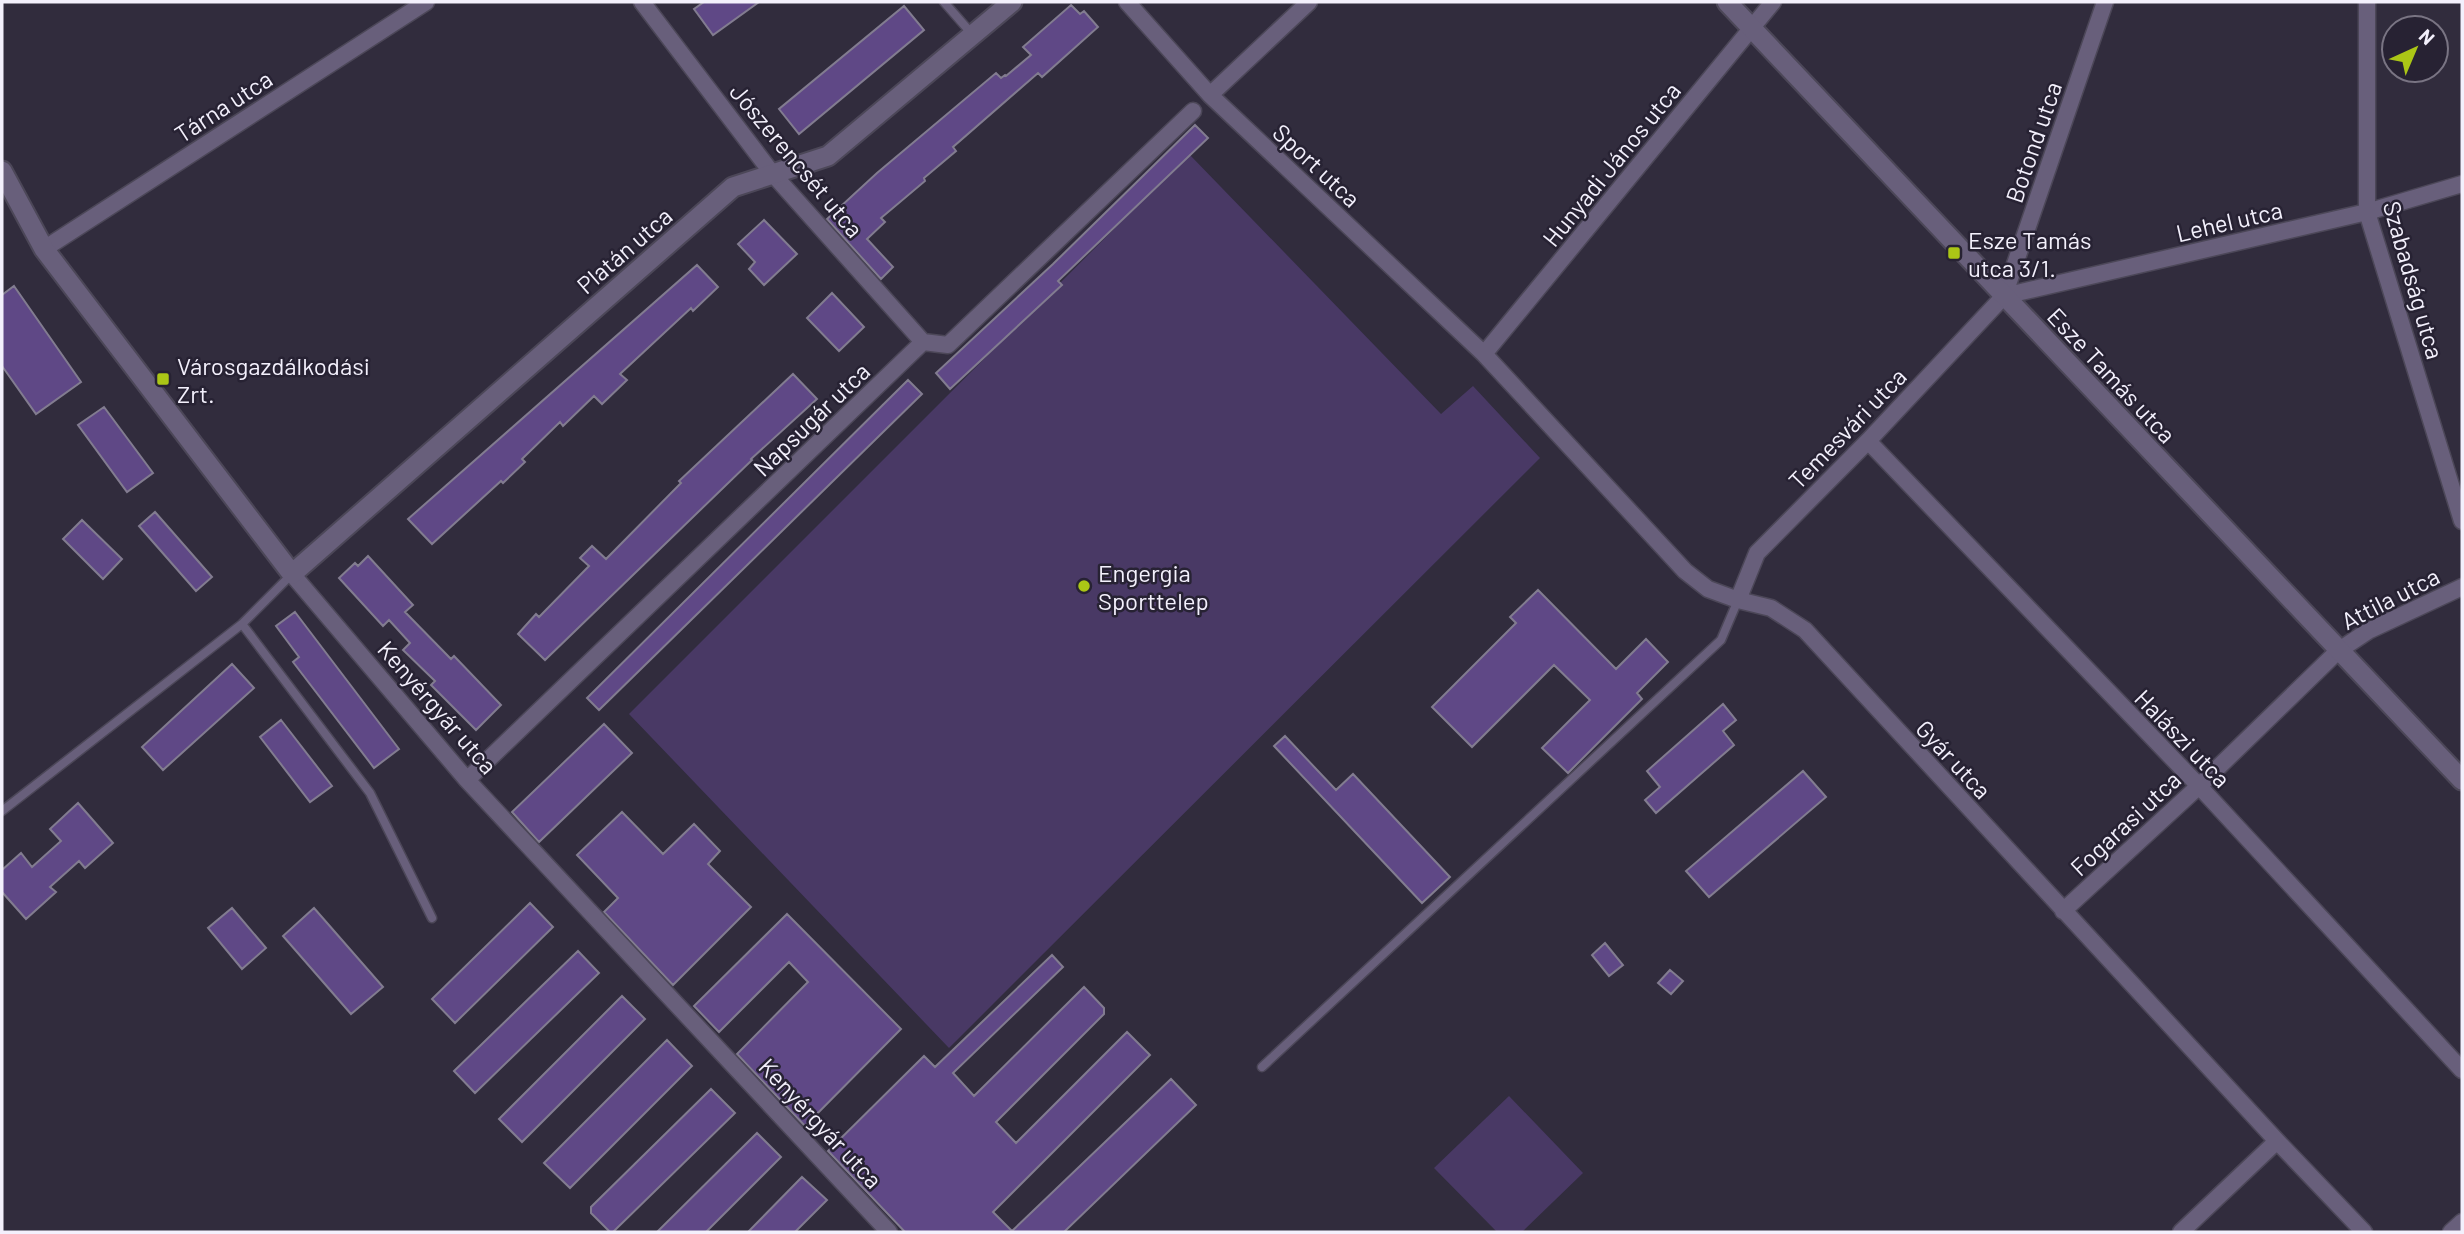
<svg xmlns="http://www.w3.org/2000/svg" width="2464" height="1234" viewBox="0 0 2464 1234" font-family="Barlow,sans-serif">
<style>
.green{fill:#493965}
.building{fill:#5f4886;stroke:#827c90;stroke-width:2}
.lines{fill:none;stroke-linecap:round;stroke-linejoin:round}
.service-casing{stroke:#4c4758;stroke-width:11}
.minor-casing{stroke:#4c4758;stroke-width:19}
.tertiary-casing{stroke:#4c4758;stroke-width:23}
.service{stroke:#685f7b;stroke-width:8}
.minor{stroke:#685f7b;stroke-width:16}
.tertiary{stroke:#685f7b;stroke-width:19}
.poi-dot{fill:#abc616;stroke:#272233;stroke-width:2.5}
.labels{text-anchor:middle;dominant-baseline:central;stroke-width:5;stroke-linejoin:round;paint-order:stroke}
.street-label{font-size:24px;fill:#f3f0fc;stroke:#272233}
.poi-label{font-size:24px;fill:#f3f0fc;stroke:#272233;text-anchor:start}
</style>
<rect width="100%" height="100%" fill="#312c3d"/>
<path class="green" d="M1189 154 1441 414 1473 386 1540 458 949 1048 629 714Z
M1509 1096 1583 1173 1522 1232H1497L1434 1168Z"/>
<path class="building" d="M704 2H759L713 35 694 9Z
M1071 5 1080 14 1084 11 1098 27 1042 77 1038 73 953 147 956 151 924 178 925 181 881 218 885 222 867 239 893 267 881 279 827 219 877 173 996 73 1001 78 1005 75 1006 76 1031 55 1023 47Z
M904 6 924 30 799 134 779 109Z
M1195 125 1208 138 1058 281 1062 285 950 389 936 373 1053 264Z
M764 220 797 254 764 285 749 269 755 262 738 244Z
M697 265 718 287 693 311 691 308 620 374 627 380 602 404 594 396 563 426 560 422 522 459 525 462 503 483 501 481 432 544 408 519Z
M14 286 81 382 36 414 2 366V295Z
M832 293 864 327 839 351 807 318Z
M793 374 817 399 751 459 752 460 545 660 518 634 536 614 539 617 589 566 580 558 592 546 606 559 681 483 679 481Z
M908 380 922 394 599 710 587 698Z
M104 407 153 473 127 492 78 425Z
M155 512 212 577 196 591 139 526Z
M82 520 122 559 103 579 63 539Z
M368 556 413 605 405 612 451 659 454 656 501 705 476 730 431 685 435 681 403 650 410 643 389 620 383 626 339 578 355 563 358 566Z
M1538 590 1616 669 1646 639 1668 662 1637 693 1642 699 1568 773 1542 748 1590 700 1554 665 1472 747 1432 707 1516 623 1510 617Z
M295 612 399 749 374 768 293 662 299 657 276 626Z
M232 664 254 688 163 770 142 747Z
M1723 704 1736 720 1723 731 1734 745 1656 813 1645 800 1660 787 1647 771Z
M281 720 332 786 310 802 260 737Z
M604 724 632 753 539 842 512 812Z
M1285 736 1336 790 1353 774 1450 877 1422 903 1274 746Z
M1803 771 1826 797 1709 897 1686 871Z
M78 803 113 843 85 868 79 861 50 887 56 892 26 919 2 892V870L21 853 32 867 61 841 50 829Z
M622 812 663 854 694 824 720 851 708 864 751 907 673 985 604 912 618 898 577 855Z
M530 903 553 927 455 1023 432 999Z
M232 908 266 948 242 969 208 928Z
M314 908 383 987 351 1014 283 936Z
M787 914 901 1029 805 1126 737 1054 808 982 789 962 719 1032 694 1006Z
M1605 943 1623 965 1609 976 1592 955Z
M578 951 599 973 475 1093 454 1071Z
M1052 955 1063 967 953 1073 974 1096 1084 987 1104 1008V1014L996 1122 1016 1143 1127 1032 1150 1055 993 1212 1012 1231 1171 1079 1196 1105 1064 1232H905L828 1151 924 1056 935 1067Z
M1670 970 1683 981 1671 994 1658 983Z
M622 996 645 1019 522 1142 499 1119Z
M667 1040 692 1066 570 1188 544 1163Z
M711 1089 735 1113 613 1232H610L591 1213V1207Z
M757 1133 781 1157 706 1232H657Z
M802 1177 827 1200 795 1232H748Z"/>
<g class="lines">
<g class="service-casing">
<path id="service" d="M944 2 972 34
M242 624 370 793 432 918
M2 811 242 624 292 574
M1262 1067 1721 640 1738 600"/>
</g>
<g class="minor-casing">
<path id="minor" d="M642 2 772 173 923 342
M1127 2 1210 95 1484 354 1685 571 1708 589 1738 600 1771 608 1805 630 2277 1141 2364 1232
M2367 2V212L2462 521
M1210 95 1309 2
M44 249 426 2
M2004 296 2367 212 2462 184
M1484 354 1773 2
M1868 441 2199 786 2462 1070
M292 574 467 780 889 1232
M1738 600 1757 553 1868 441 2004 296 2105 2
M467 780 923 342 948 345 1193 111
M2063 911 2199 786 2338 651 2368 631 2462 587
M2181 1232 2277 1141
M2451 1232 2462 1222"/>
</g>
<g class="tertiary-casing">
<path id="tertiary" d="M1727 2 2462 780
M2 171 44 249 292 574 733 187 828 156 1012 2"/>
</g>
<use href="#service" class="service"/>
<use href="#minor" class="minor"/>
<use href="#tertiary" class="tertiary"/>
</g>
<g class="poi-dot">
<rect x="1947" y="246" width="14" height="14" rx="3.5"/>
<rect x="156" y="372" width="14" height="14" rx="3.5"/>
<circle cx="1084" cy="586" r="7"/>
</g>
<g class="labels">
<g class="street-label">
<text transform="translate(223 106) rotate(-33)">Tárna utca</text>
<text transform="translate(2033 142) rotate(-71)">Botond utca</text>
<text transform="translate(797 160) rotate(50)">Jószerencsét utca</text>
<text transform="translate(1611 164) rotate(-51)">Hunyadi János utca</text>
<text transform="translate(1317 165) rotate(43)">Sport utca</text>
<text transform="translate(2229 221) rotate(-13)">Lehel utca</text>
<text transform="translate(624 250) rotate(-41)">Platán utca</text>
<text transform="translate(2414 280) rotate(74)">Szabadság utca</text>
<text transform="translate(2112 375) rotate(47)">Esze Tamás utca</text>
<text transform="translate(811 419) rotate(-44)">Napsugár utca</text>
<text transform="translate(1847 428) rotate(-46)">Temesvári utca</text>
<text transform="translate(2390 598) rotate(-27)">Attila utca</text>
<text transform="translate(438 707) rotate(49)">Kenyérgyár utca</text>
<text transform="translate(2183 738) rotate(46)">Halászi utca</text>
<text transform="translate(1954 759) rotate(47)">Gyár utca</text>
<text transform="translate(2125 823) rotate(-43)">Fogarasi utca</text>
<text transform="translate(821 1123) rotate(47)">Kenyérgyár utca</text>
</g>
<g class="poi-label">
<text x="1968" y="239">Esze Tamás<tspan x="1968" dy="28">utca 3/1.</tspan></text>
<text x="177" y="365">Városgazdálkodási<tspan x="177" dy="28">Zrt.</tspan></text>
<text x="1098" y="572">Engergia<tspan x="1098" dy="28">Sporttelep</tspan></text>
</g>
</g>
<rect width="2464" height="1234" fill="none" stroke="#f3f0fc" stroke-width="7"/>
<g transform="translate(2415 49) rotate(44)"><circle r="33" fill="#272233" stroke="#797483" stroke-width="2"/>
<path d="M0-5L12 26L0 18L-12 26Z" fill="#abc616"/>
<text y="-10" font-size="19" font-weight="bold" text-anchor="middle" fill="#f3f0fc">N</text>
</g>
</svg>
